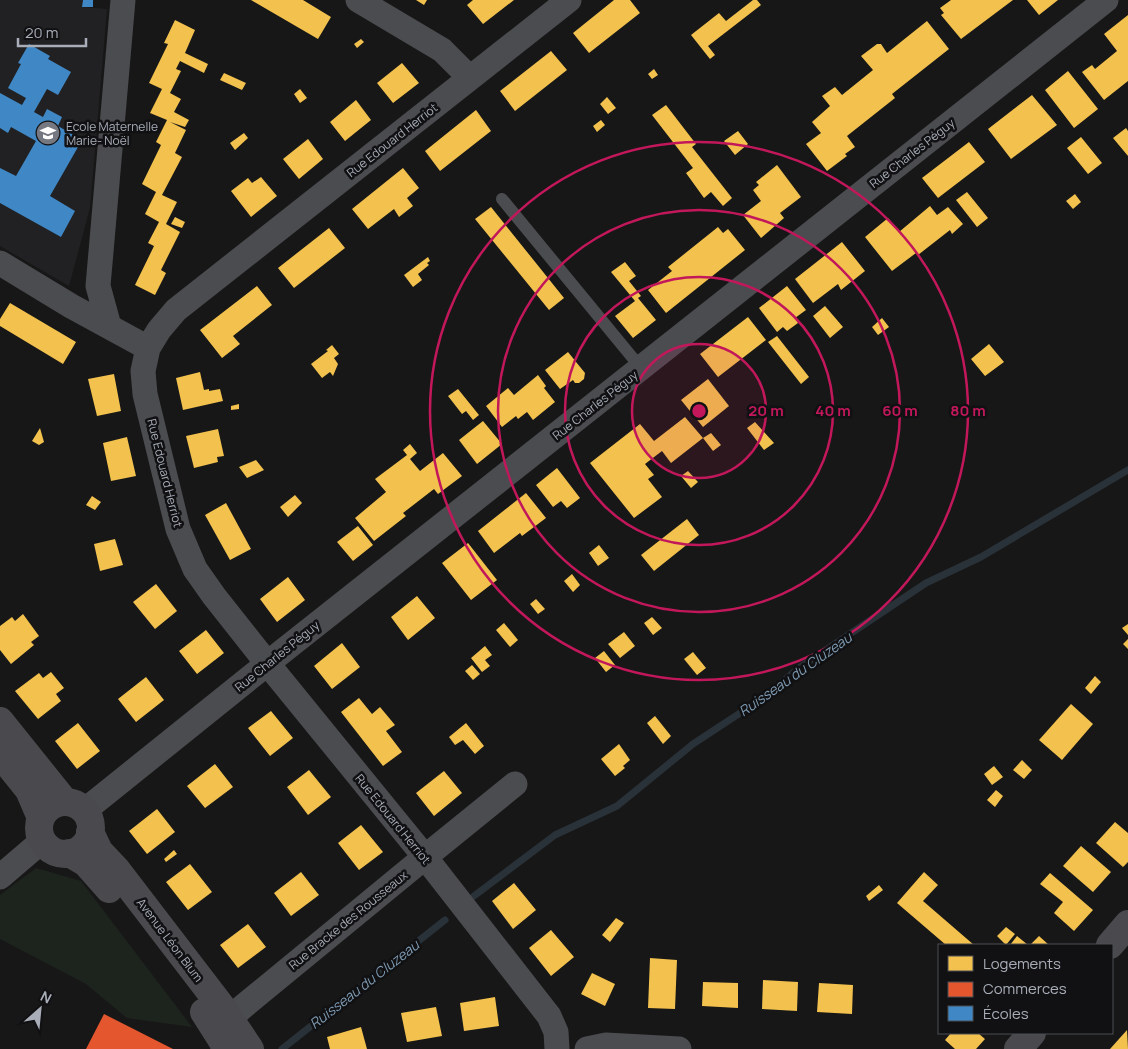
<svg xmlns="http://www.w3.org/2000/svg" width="1128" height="1049" viewBox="0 0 1128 1049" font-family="Manrope,sans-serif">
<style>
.built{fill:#212123}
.green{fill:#1d241e}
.homes{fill:#f2c14e}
.shops{fill:#e4572e}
.schools{fill:#3f88c5}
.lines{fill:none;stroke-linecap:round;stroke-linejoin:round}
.stream{stroke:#2a3239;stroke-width:7}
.service{stroke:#4b4c50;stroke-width:12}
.minor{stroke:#4b4c50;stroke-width:25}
.secondary{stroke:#4a4a4e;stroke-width:28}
.ring{fill:none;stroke:#c2185b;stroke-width:2.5}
.labels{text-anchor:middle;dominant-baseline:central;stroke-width:5;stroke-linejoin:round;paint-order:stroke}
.poi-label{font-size:12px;fill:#a8adb8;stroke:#111113;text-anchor:start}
.street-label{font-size:12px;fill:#a8adb8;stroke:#111113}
.water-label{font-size:14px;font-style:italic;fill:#7f9bb3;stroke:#111113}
.centre{fill:#c2185b;stroke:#111113;stroke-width:2.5}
.ring-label{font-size:15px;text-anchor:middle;font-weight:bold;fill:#c2185b;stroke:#111113;stroke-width:5;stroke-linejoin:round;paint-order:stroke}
</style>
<rect width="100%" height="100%" fill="#171717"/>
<path class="built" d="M0 0H83L82 7 107 9 90 208 69 286 0 246Z"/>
<path class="green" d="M36 868 81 881 192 1027 127 1018 86 984 0 939V895Z"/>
<path class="homes" d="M251 0H303L331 17 318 39Z
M416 0H427L424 5Z
M473 0H514L483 24 467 5Z
M614 0H630L640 13 589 53 573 33Z
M753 0H757L761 5 708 46 715 55 710 59 691 35 719 13 726 21Z
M951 0H1013L961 39 941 15 944 13 940 8Z
M1027 0H1058L1039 15Z
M1128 15V81L1104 100 1082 72 1092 65 1095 69 1117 51 1104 34Z
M175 20 195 30 185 53 208 64 204 73 180 61 176 69 181 71 170 93 181 99 174 112 189 120 185 127 170 122 186 130 175 153 182 157 162 195 177 202 166 224 180 232 161 270 166 273 155 295 135 285 154 246 148 243 159 222 145 214 156 192 142 184 161 145 156 142 167 120 150 113 162 89 149 83 168 44 164 43Z
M927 21 949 49 892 94 895 98 847 136 855 147 845 154 847 156 827 171 806 144 821 133 812 122 830 106 822 96 835 87 842 95 873 70 861 56 877 44H881L887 53Z
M361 39 364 42 357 48 354 44Z
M551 51 567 70 515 111 500 91Z
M402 63 419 83 393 103 377 83Z
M654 69 658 75 652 79 648 74Z
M1068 71 1098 109 1074 128 1045 90Z
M224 73 246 83 242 90 220 80Z
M300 89 307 98 300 103 294 94Z
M1032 95 1057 125 1011 159 988 129Z
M607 97 616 108 608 114 600 104Z
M356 100 371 120 345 141 330 122Z
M666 105 696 144 692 147 732 198 723 206 711 192 704 198 686 173 693 168 652 115Z
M476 110 491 131 440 171 425 151Z
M601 120 605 125 597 132 593 126Z
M1126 128 1128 131V156L1113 138Z
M738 131 748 144 735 155 724 141Z
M244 133 248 138 235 150 230 143Z
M1081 137 1102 163 1088 174 1067 148Z
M308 139 323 159 299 179 283 159Z
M969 142 985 162 938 198 922 178Z
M777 165 801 197 780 213 784 218 761 238 743 215 761 201 753 190 759 185 756 182Z
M403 168 419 188 407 198 413 206 399 217 394 209 368 229 352 209Z
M261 177 277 196 251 217 231 191 248 178 252 183Z
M967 192 988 218 977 227 956 200Z
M1075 194 1081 202 1073 209 1066 201Z
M930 206 937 215 948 207 963 224 952 234 950 230 918 255 916 253 892 271 865 237 888 218 899 232Z
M491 207 564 298 549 310 475 219Z
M175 217 185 222 182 228 171 224Z
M718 227 723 233 728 229 745 250 666 313 648 290 672 271 668 267Z
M329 228 345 248 294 288 278 268Z
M842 242 865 271 841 290 838 284 813 303 795 279Z
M428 257 430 261 427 263 429 265 418 274 422 280 413 287 404 275Z
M625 262 636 276 629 281 641 296 638 298 656 320 633 338 615 316 635 301 611 272Z
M257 286 272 305 233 336 240 344 222 358 200 330Z
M787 286 806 310 795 318 798 323 787 331 783 327 777 332 759 308Z
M10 303 76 342 63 364 0 326V319Z
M825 306 843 327 830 338 813 316Z
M748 317 766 340 718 377 700 354Z
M882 318 889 327 878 335 872 327Z
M777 336 809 377 801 384 768 342Z
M989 344 1004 362 985 376 971 359Z
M332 345 339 354 334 358 338 364 333 376 330 372 322 378 311 364 328 351 326 350Z
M568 352 585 373 584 379 579 383H575L573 380 560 389 545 370Z
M200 372 204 390 209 389V391L220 389 223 401 183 410 176 378Z
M114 374 121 411 97 416 88 379Z
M538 375 546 386 544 388 555 402 533 420 527 412 518 419 516 416 502 427 486 406 508 388 514 395Z
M708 379 729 406 703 427 681 400Z
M458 389 479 415 473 420 466 411 462 414 448 396Z
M239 404V409L231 410V406Z
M685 417 703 438 671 463 662 451 645 464 654 475 648 479 662 497 634 518 590 463 640 424 654 441Z
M483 421 502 444 477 464 459 440Z
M755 422 774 443 764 450 747 428Z
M40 428 44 442 39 445 32 441Z
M218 429 224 456 217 457 218 462 194 468 186 436Z
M711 433 721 445 713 451 703 438Z
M127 437 136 476 111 481 103 443Z
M410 444 417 453 410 459 420 471 443 453 462 476 438 494 434 489 403 513 406 516 374 541 355 518 386 492 375 479 407 455 403 450Z
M256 460 264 470 247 478 239 467Z
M557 468 580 498 567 508 561 501 553 507 536 485Z
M688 471 698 482 691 488 681 476Z
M526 493 546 518 522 536 520 533 494 553 478 531Z
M295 495 302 503 288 517 280 507Z
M92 496 101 502 95 510 86 505Z
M226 503 251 549 230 560 205 515Z
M687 519 699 535 654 571 641 555Z
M358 526 373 545 353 561 337 542Z
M115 539 123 565 100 571 94 544Z
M468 543 497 580 471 600 442 563Z
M599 545 609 558 598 566 589 553Z
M572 574 580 585 573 592 564 581Z
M288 577 305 600 277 622 260 599Z
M156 584 177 611 155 629 133 602Z
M417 596 435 618 408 640 391 617Z
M536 599 545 609 538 614 530 604Z
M23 614 39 636 31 642 34 645 11 664 0 650V626L12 617 15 621Z
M652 617 662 628 653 635 644 623Z
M504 623 518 640 510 647 496 630Z
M1128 624V635L1122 628Z
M206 630 224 653 197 674 179 651Z
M624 632 635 646 620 658 608 644Z
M1128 639V649L1123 644Z
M342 643 360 667 332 689 314 666Z
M485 646 492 655 485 660 490 666 482 672 471 658Z
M604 651 615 665 606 672 595 658Z
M693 652 706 668 697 675 684 659Z
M472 665 480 674 473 680 465 671Z
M51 672 64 688 56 694 61 701 38 719 15 691 39 673 43 678Z
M1095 676 1101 682 1091 694 1085 688Z
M146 677 164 700 136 722 118 699Z
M359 698 372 714 380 707 395 725 386 731 402 752 383 766 341 712Z
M1071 704 1093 724 1062 760 1039 740Z
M271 711 293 738 270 756 248 728Z
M655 716 671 736 663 744 647 723Z
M78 723 100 751 77 769 55 741Z
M466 723 484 746 475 754 463 740 455 745 449 737Z
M619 744 630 760 623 766 625 768 615 776 601 759Z
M1022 760 1032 770 1024 779 1013 770Z
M215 764 233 787 205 808 187 786Z
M994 766 1003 777 992 785 984 774Z
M309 770 331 797 308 815 287 787Z
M444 771 462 793 434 816 416 793Z
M996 790 1003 796 995 807 987 800Z
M157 809 175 832 147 854 129 831Z
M1115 822 1128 833V862L1123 867 1096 843Z
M361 825 383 852 359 870 338 843Z
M1081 846 1111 872 1093 892 1063 866Z
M174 850 177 854 166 862 164 859Z
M190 864 212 892 188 910 166 882Z
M301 872 319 895 291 916 274 893Z
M924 872 938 885 923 901 974 945H946L897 903Z
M1050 873 1093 910 1074 931 1054 913 1063 902 1040 884Z
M514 883 536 910 513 929 492 901Z
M879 885 883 890 869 901 866 896Z
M616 918 624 923 610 942 602 935Z
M248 924 266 947 238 968 220 945Z
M1006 927 1015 934 1006 945 997 936Z
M551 930 574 957 551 976 529 948Z
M1017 936 1028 945H1010Z
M1039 936 1049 945H1030Z
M650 958 677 960 675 1009 648 1008Z
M592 973 615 984 605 1006 581 994Z
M763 980 798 982 797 1011 762 1009Z
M703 982 738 983V1008L702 1006Z
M819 983 853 985 852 1014 817 1012Z
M495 997 499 1026 464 1031 460 1003Z
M436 1007 442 1036 407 1042 401 1013Z
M361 1027 367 1049H330L327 1037Z
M1127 1030 1128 1049H1110Z
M951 1033H978L985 1039 976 1049H955L945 1040Z"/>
<path class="shops" d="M104 1014 173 1049H86Z"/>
<path class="schools" d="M83 0H93V7H82Z
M29 44 50 56 48 59 71 72 58 95 47 89 34 112 43 117 47 109 62 117 58 126 82 140 50 196 75 211 61 237 0 203V168L16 176 36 141 11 127 8 133 0 128V93L22 105 26 98 8 88 21 64 18 63Z"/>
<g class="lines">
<path class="stream" d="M474 896 555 835 617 806 693 744 763 698 799 668 926 583 981 557 1128 470
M282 1049 445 920"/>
<path class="service" d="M502 199 641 368"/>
<path class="minor" d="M358 0 442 50 470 78
M0 263 71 306 148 348
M109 326 98 286 123 0
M84 811 283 651 1106 0
M0 877 42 841
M229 1019 245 1005 425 857 515 784
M557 1049 556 1032 549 1016 425 857 267 663 214 596 195 569 178 529 145 394 143 371 148 348 159 330 176 310 569 0
M587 1049 606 1045 679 1049"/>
<path class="secondary" d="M0 721 65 802
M0 754 29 790 41 818
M39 828a26 26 0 1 1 52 0a26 26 0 1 1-52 0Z
M90 832 99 851 116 869 221 1006 250 1049
M69 853 86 863 109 889
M1110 945 1128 924
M204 1012 223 1042 225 1049
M1018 1049 1032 1033"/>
</g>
<circle cx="699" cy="411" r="67" fill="#c2185b" fill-opacity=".12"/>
<g class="ring">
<circle cx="699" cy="411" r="67"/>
<circle cx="699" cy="411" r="134"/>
<circle cx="699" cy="411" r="201"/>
<circle cx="699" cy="411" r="269"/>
</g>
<defs>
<g id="school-disc" transform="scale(1.25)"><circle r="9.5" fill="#757880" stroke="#111113"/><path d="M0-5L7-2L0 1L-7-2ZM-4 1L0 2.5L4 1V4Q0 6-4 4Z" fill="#fff"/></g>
</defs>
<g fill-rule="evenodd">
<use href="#school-disc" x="48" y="133"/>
</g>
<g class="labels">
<g class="poi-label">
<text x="66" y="126">Ecole Maternelle<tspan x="66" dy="14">Marie- Noël</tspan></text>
</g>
<g class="street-label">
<text transform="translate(392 140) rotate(-38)">Rue Edouard Herriot</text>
<text transform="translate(912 153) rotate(-38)">Rue Charles Péguy</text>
<text transform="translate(595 405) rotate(-38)">Rue Charles Péguy</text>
<text transform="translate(165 473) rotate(76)">Rue Edouard Herriot</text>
<text transform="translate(277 656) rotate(-39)">Rue Charles Péguy</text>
<text transform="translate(393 819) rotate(51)">Rue Edouard Herriot</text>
<text transform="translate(348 920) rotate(-39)">Rue Bracke des Rousseaux</text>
<text transform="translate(170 940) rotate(53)">Avenue Léon Blum</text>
</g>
<g class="water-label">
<text transform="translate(795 674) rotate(-35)">Ruisseau du Cluzeau</text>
<text transform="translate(364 984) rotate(-38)">Ruisseau du Cluzeau</text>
</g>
</g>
<circle cx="699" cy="411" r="8" class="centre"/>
<g class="ring-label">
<text x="766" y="416">20 m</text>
<text x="833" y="416">40 m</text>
<text x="900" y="416">60 m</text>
<text x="968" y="416">80 m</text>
</g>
<rect x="938" y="944" width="175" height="90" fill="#111113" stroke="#4d4f55"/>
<rect x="948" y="956" width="25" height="15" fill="#f2c14e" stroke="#4d4f55"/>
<text x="983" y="969" font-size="15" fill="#a8adb8">Logements</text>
<rect x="948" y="982" width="25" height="15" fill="#e4572e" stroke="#4d4f55"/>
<text x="983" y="994" font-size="15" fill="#a8adb8">Commerces</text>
<rect x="948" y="1006" width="25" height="15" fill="#3f88c5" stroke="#4d4f55"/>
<text x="983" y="1019" font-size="15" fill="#a8adb8">Écoles</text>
<g transform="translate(40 1009) rotate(27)" stroke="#111113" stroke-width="4" paint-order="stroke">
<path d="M0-4L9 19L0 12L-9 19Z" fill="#a8adb8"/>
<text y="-8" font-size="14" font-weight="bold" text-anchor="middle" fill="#a8adb8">N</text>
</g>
<path d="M18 38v8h68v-8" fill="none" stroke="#a8adb8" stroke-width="2.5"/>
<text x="25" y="38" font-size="15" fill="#a8adb8" stroke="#111113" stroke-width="4" paint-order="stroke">20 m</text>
</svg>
